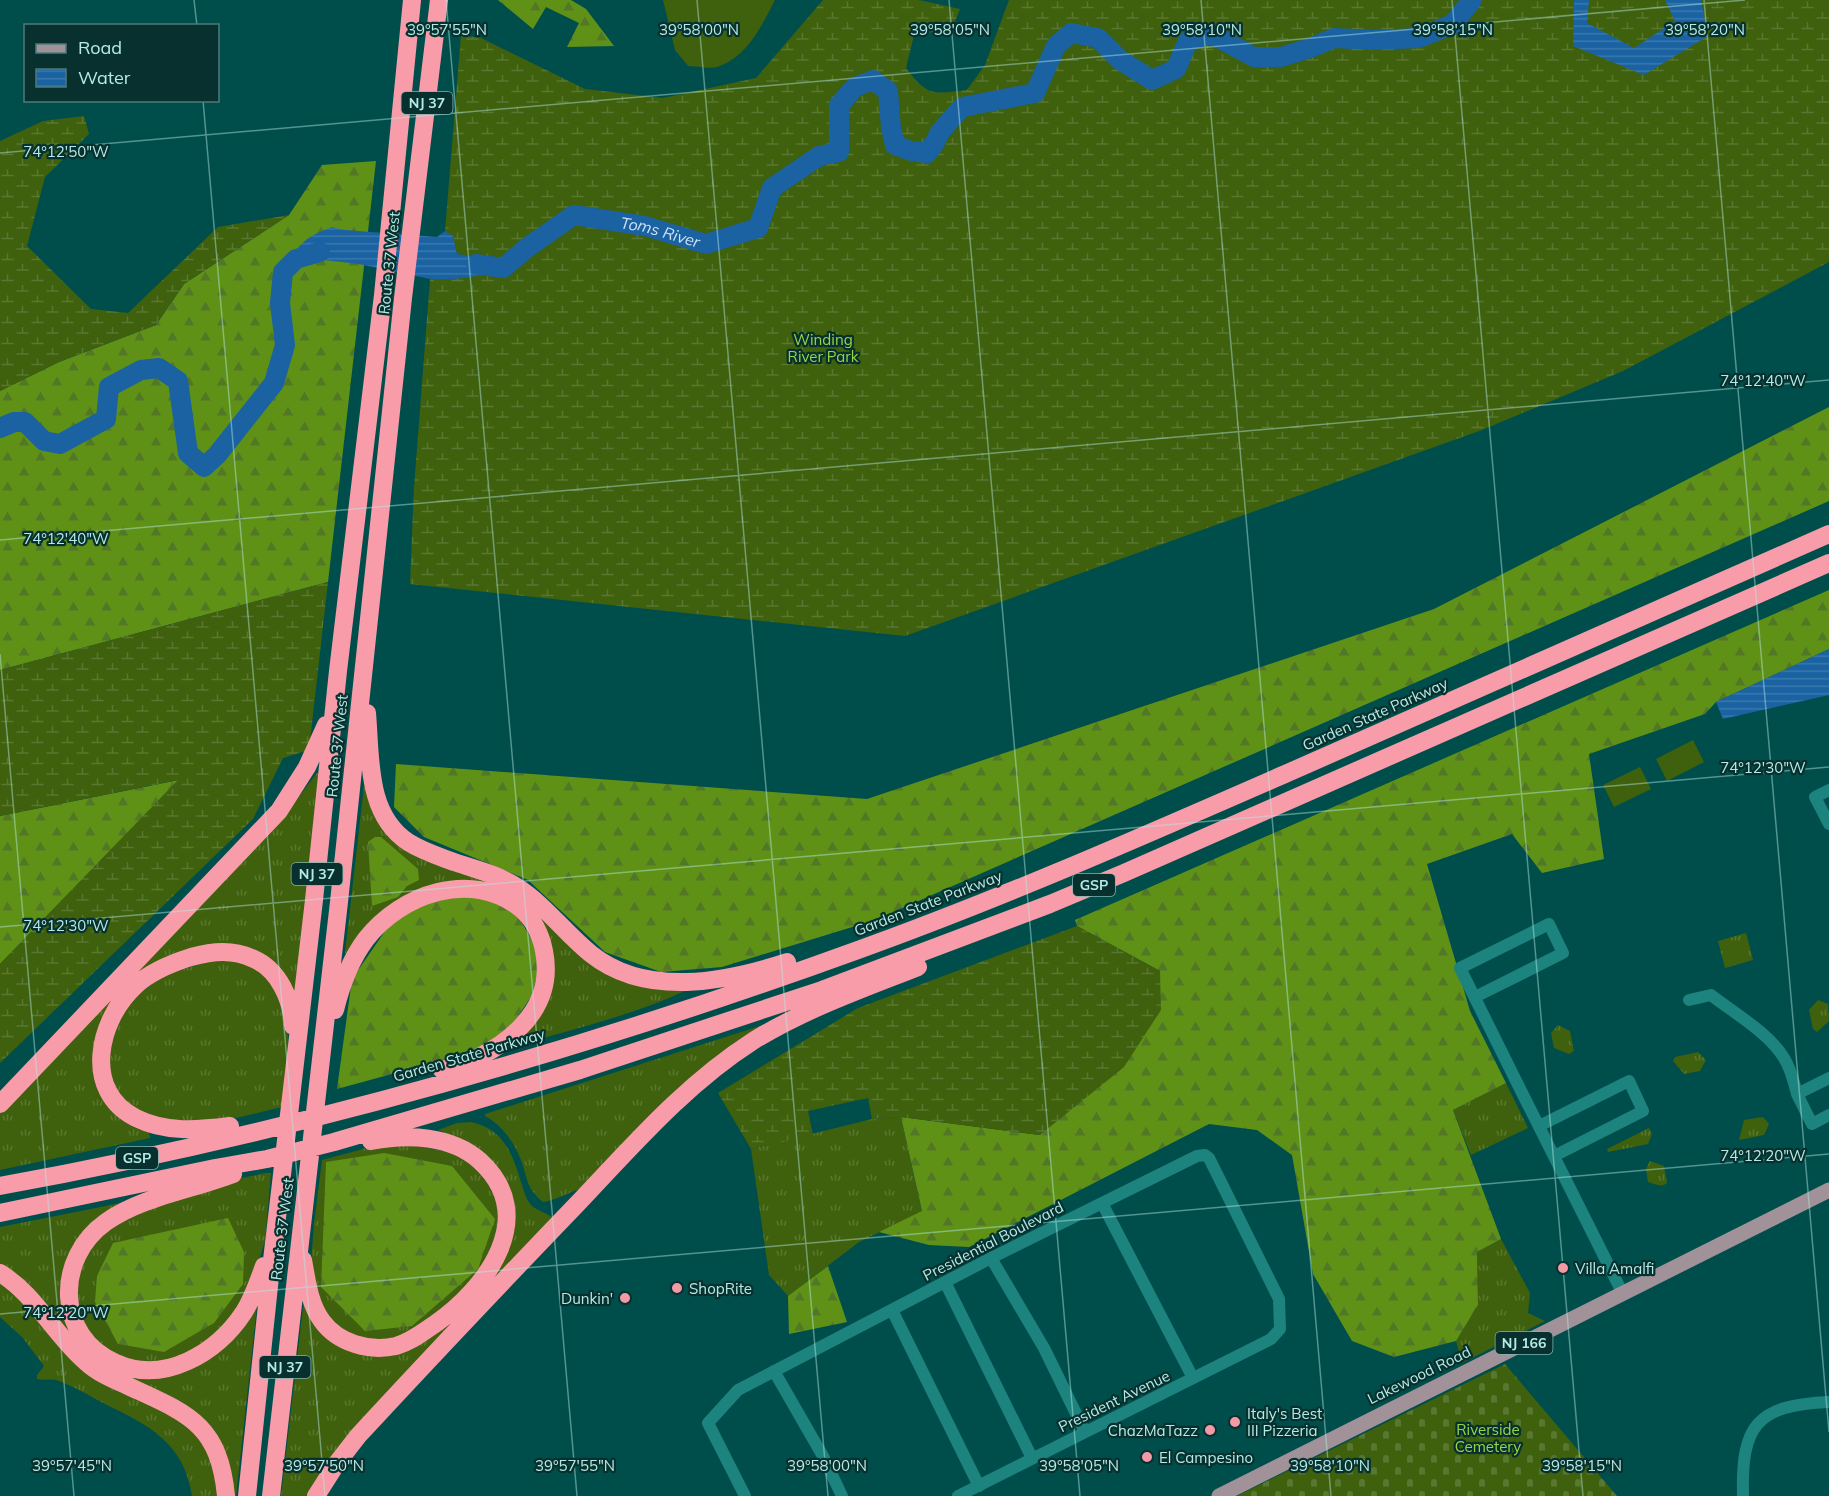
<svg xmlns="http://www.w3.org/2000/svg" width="1829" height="1496" viewBox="0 0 1829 1496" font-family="Mulish,sans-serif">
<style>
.grass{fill:url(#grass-tufts)}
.forest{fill:url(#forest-firs)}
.wetland{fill:url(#wetland-marsh)}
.cemetery{fill:url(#cemetery-stones)}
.pitch{fill:#3f600d}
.water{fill:url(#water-rules)}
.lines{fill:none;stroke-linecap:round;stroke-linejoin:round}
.river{stroke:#1a62a1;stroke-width:20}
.minor{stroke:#1d837e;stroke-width:12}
.major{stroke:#a09298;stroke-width:15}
.highway{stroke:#f89caa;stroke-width:18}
.ticks{fill:none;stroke:#b5ebe6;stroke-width:1.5;stroke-opacity:0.45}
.poi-dot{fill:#f39aa7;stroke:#07302e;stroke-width:2}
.labels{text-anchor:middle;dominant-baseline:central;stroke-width:4.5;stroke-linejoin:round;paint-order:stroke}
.shield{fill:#07302e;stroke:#81b3af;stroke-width:1.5}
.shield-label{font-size:14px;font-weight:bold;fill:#b5ebe6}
.street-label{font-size:15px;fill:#b5ebe6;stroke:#07302e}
.park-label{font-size:15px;fill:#97d546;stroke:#07302e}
.poi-label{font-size:15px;fill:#b5ebe6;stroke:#07302e;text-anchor:start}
.water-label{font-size:16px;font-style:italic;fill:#cde1f7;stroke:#07302e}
.ticks-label{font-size:15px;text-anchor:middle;fill:#b5ebe6;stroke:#07302e;stroke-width:4.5;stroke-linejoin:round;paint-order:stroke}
</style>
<defs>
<pattern id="grass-tufts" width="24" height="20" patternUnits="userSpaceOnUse" patternTransform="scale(1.5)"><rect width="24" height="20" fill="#3f600d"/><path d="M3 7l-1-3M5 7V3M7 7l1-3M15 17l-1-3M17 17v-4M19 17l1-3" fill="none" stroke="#587730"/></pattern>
<pattern id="forest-firs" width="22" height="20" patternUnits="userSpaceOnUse" patternTransform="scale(1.5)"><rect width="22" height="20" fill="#609117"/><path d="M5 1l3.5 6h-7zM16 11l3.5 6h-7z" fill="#517727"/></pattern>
<pattern id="wetland-marsh" width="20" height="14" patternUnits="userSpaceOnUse" patternTransform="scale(1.5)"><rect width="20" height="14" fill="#3f600d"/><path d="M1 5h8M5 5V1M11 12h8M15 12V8" fill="none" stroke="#587730"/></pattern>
<pattern id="cemetery-stones" width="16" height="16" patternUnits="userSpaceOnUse" patternTransform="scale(1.5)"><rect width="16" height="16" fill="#3f600d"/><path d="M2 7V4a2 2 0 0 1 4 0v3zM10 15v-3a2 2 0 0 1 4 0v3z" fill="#587730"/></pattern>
<pattern id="water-rules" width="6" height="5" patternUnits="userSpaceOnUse" patternTransform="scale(1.5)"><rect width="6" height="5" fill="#1a62a1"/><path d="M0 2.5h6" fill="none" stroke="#3979ae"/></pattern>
</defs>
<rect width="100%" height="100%" fill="#004e4b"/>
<path class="grass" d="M317 773H319L295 998 259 954 148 969 94 1059 149 1131 150 1138 0 1170V1113L284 816Z
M365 777 380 819 508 888 588 958 687 990C632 1016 569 1030 511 1047L520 1035 547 941 468 882 347 954 345 953Z
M1746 933 1753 960 1725 968 1718 941Z
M219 958C230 961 249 962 259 969 301 1000 287 1062 282 1107L224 1121 170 1124 128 1105 117 1090 109 1073 111 1038 131 1000 164 975Z
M1818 1000 1828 1004 1829 1021 1817 1032 1813 1029 1809 1010Z
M763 1025 583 1188C569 1192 557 1200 543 1202 526 1188 528 1179 521 1160 514 1142 502 1125 485 1116V1114Z
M1558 1025 1570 1031 1574 1051 1569 1054 1554 1048 1551 1033Z
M1698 1052 1706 1060 1700 1071 1684 1074 1673 1061 1675 1057Z
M1506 1083 1528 1128 1471 1155 1453 1110Z
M901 1117 922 1212 859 1242 788 1296 769 1275 751 1149 872 1119Z
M1763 1117 1769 1124 1764 1135 1739 1140 1744 1120Z
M471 1122C503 1129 512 1152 521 1182 524 1191 526 1201 533 1207 539 1211 548 1214 554 1218L328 1462 307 1496H281L304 1299 339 1345 427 1337 513 1227 466 1141 438 1130 457 1123Z
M1649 1128 1652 1134 1648 1144 1608 1152 1607 1149Z
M404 1143 462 1155 489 1181 498 1206 496 1241 472 1282 436 1316 399 1337 374 1340 347 1334 329 1319 310 1275 314 1224 322 1160 367 1148Z
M1650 1161 1664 1166 1667 1183C1662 1188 1655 1184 1648 1182L1646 1169Z
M265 1173H271L265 1241 255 1272 249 1290 220 1332 180 1357 150 1365 127 1361 94 1340 81 1320 75 1282 91 1245 126 1217 219 1183Z
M131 1201 75 1247 79 1340 165 1374 257 1306 236 1496H232L222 1451 105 1369 0 1266V1227Z
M1501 1239 1530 1293 1528 1313 1545 1321 1462 1363 1456 1341 1478 1305 1477 1252Z
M0 1280 180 1416 205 1442 221 1496H192C184 1442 148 1425 105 1404 90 1396 75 1387 59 1381 52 1378 44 1381 37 1379V1375L44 1366 23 1338 0 1317Z"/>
<path class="forest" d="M498 0H571L586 9 614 46 567 47 579 23 546 7 533 29Z
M376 161 328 582 0 670V391L59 362 156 325 184 284 289 215 322 165Z
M1829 407V501L875 920 722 967 661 972 605 952 528 880 424 837 394 807 396 764 867 799 1434 609Z
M1829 590V649L1716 702 1705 714 1589 754 1604 859 1542 873 1512 834 1427 864 1470 1011 1506 1083 1453 1110 1501 1239 1477 1252 1478 1305 1456 1341 1394 1357 1352 1341 1313 1274 1292 1155 1257 1130 1209 1124 969 1247 929 1245 879 1232 922 1211 901 1117 1040 1135 1160 971 1077 926 1075 920Z
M179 780 0 964V816Z
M375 837H381L418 869 419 880 407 886 398 897 372 906 368 842Z
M457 895 489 899 518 916 533 942 539 968 532 995 514 1023 486 1045 443 1060 337 1089 352 979 390 924 419 906Z
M384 1153 452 1166 495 1219 478 1269 412 1326 365 1331 321 1287 326 1162Z
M228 1218 244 1252 243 1284 214 1323 164 1352 118 1344 95 1302 97 1276 113 1243Z
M828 1266 847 1322 789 1334 788 1296Z"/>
<path class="wetland" d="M823 0H919L960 9 952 29 914 35 906 68C928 97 933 94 967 90L985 65 1009 0H1829V262L1623 371 1482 430 905 636 410 584 414 487 430 279H454L505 261 457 254 453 237 445 231 461 35 481 38 585 89 663 98 756 78Z
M84 116 89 134 45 177 27 246 91 309 128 313 218 227 289 215 184 284 156 325 59 362 0 391V141L43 121Z
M328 582 309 750 283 758 253 819 0 1063V964L178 780 0 816V670Z
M1077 926 1160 971 1161 1010 1124 1067 1040 1135 901 1117 872 1119 868 1098 808 1111 813 1135 751 1149 718 1093 858 1008Z"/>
<path class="cemetery" d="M1505 1364 1617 1496H1237Z"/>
<path class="pitch" d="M663 0H775C761 27 747 57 717 67 708 69 697 66 688 66L675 50Z
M1693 740 1704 762 1667 781 1656 759Z
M1640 767 1651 789 1614 807 1603 785Z"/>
<path class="water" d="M1574 0H1589L1587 23 1634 48 1675 21 1665 0H1701L1708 36 1644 75 1573 46Z
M332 227 345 230 437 237 445 231 453 236 457 254 506 261 500 273 454 279H430L359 264 324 260 302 264 293 255C304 238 314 234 332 227Z
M1829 649V695L1723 719 1716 702Z"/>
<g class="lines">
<g class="river">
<path id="s1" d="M476 264 503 268 528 247 574 215 645 226 706 244 758 228 772 188 819 156 839 152V105L855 87 873 80 888 91 891 128 895 145 911 151 927 153 934 144 940 132 962 107 1035 93 1056 46 1071 33 1098 38 1120 60 1152 80 1176 69 1188 41 1211 34 1254 57H1281L1310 48 1334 38 1373 40 1419 38 1453 24 1472 0"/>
<path d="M0 428 14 422H25L44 441 60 444 106 419 109 387 141 370 159 368 178 381 188 453 204 467 217 455 274 383 285 345 280 303 283 272 296 259 320 252"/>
</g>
<path class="minor" d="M1829 790 1815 797 1829 824
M1475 997 1563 953 1549 924 1460 968C1514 1077 1568 1185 1623 1294
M1689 1000 1711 995C1734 1013 1769 1033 1784 1058 1791 1069 1794 1082 1797 1094
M1829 1078 1797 1094 1812 1124 1829 1115
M1539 1126 1629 1081 1643 1111 1554 1156
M1102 1203 1193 1378
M991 1258 1044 1348 1085 1432
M945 1282 1032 1458
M892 1310 979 1486
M774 1371 824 1458 842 1496
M745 1496 708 1423 738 1390 991 1258 1197 1156 1205 1155 1209 1158 1279 1299 1280 1329 1271 1339 958 1496
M1743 1496C1741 1425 1757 1405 1829 1402"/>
<path class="major" d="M1219 1496 1829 1190"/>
<path class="highway" d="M367 713C371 758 366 814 408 842 422 851 438 856 454 862 475 869 499 875 517 887 545 905 565 933 591 954 646 998 726 982 787 962
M335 1010C341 985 351 959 366 939 401 894 471 869 520 908 533 918 541 935 544 951 557 1016 496 1056 442 1070
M0 1104 279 811 307 767 326 725
M230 1126C198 1130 166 1133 136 1118 82 1091 98 1020 135 986 150 972 172 963 191 957 213 951 233 949 254 959 279 970 292 1000 293 1026
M233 1174C194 1189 141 1197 106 1222 55 1258 55 1337 116 1363 164 1385 217 1353 244 1312 253 1298 258 1282 264 1266
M0 1186C291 1133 580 1051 858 950 1005 897 1148 834 1292 771 1471 692 1650 613 1829 534
M0 1213 215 1168 267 1159 334 1142 580 1070 822 990 1050 904 1124 873 1829 563
M303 1260C307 1281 309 1303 322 1321 338 1343 369 1352 396 1346 411 1342 423 1332 435 1324 487 1288 540 1216 480 1161 451 1135 407 1134 371 1141
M0 1273C35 1294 55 1336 86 1362 98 1373 112 1379 126 1385 186 1413 219 1422 226 1496
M247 1496 269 1286 314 900 338 671 383 295 412 0
M271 1496 339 902 403 298 439 0
M316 1496 337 1463 358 1436C431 1357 505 1279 580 1201 634 1144 686 1084 753 1041 805 1009 862 989 918 967"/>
</g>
<path class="ticks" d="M194 0 197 26M446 0 577 1496M697 0 828 1496M949 0 1080 1496M1201 0 1331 1496M1452 0 1583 1496M1704 0 1829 1432M203 100 325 1496M0 153 1745 0M0 540 1829 380M0 654 74 1496M0 927 1829 767M0 1314 1829 1154"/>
<g class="poi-dot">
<circle cx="1563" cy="1268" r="6"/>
<circle cx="677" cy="1288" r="6"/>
<circle cx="625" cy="1298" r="6"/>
<circle cx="1235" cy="1422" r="6"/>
<circle cx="1210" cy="1430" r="6"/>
<circle cx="1147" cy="1457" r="6"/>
</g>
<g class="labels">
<g class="shield">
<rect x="401.5" y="92" width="51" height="22" rx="4.5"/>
<rect x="291.5" y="863" width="51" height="22" rx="4.5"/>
<rect x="1073" y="874" width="42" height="22" rx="4.5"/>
<rect x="116" y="1147" width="42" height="22" rx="4.5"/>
<rect x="1495.5" y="1332" width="57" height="22" rx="4.5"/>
<rect x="259.5" y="1356" width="51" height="22" rx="4.5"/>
</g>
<g class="shield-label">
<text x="427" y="103">NJ 37</text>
<text x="317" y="874">NJ 37</text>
<text x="1094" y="885">GSP</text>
<text x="137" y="1158">GSP</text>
<text x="1524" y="1343">NJ 166</text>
<text x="285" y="1367">NJ 37</text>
</g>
<g class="street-label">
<text transform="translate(389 263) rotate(-84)">Route 37 West</text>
<text transform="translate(1375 714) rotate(-24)">Garden State Parkway</text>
<text transform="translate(337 746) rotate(-84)">Route 37 West</text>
<text transform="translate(928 903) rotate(-21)">Garden State Parkway</text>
<text transform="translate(469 1055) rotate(-16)">Garden State Parkway</text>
<text transform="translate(282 1229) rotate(-83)">Route 37 West</text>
<text transform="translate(993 1241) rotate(-27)">Presidential Boulevard</text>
<text transform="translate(1419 1375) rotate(-26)">Lakewood Road</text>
<text transform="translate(1114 1401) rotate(-26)">President Avenue</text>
</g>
<g class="park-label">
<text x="823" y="339">Winding<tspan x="823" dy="17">River Park</tspan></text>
<text x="1488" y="1429">Riverside<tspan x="1488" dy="17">Cemetery</tspan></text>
</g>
<g class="poi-label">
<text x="1575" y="1268">Villa Amalfi</text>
<text x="689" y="1288">ShopRite</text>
<text x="613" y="1298" text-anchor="end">Dunkin'</text>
<text x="1247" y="1413">Italy's Best<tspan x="1247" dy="17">III Pizzeria</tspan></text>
<text x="1198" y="1430" text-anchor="end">ChazMaTazz</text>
<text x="1159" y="1457">El Campesino</text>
</g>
<g class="water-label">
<text stroke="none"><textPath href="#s1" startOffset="204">Toms River</textPath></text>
</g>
</g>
<g class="ticks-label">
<text x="447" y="35">39°57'55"N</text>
<text x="699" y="35">39°58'00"N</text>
<text x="950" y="35">39°58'05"N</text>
<text x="1202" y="35">39°58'10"N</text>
<text x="1453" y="35">39°58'15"N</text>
<text x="1705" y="35">39°58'20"N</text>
<text x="66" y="157">74°12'50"W</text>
<text x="1763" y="386">74°12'40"W</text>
<text x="66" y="544">74°12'40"W</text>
<text x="1763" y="773">74°12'30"W</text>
<text x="66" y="931">74°12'30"W</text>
<text x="1763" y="1161">74°12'20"W</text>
<text x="66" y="1318">74°12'20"W</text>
<text x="72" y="1471">39°57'45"N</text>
<text x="324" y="1471">39°57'50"N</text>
<text x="575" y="1471">39°57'55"N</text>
<text x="827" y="1471">39°58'00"N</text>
<text x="1079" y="1471">39°58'05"N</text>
<text x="1330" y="1471">39°58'10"N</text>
<text x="1582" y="1471">39°58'15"N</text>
</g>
<rect x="24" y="24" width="195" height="78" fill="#07302e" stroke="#4d7b78" stroke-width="1.5"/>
<rect x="36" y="44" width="30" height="9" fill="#a09298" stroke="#4d7b78" stroke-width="1.5"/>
<text x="78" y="54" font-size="18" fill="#b5ebe6">Road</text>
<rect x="36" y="69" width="30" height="18" fill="url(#water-rules)" stroke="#4d7b78" stroke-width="1.5"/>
<text x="78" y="84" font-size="18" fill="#b5ebe6">Water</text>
</svg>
